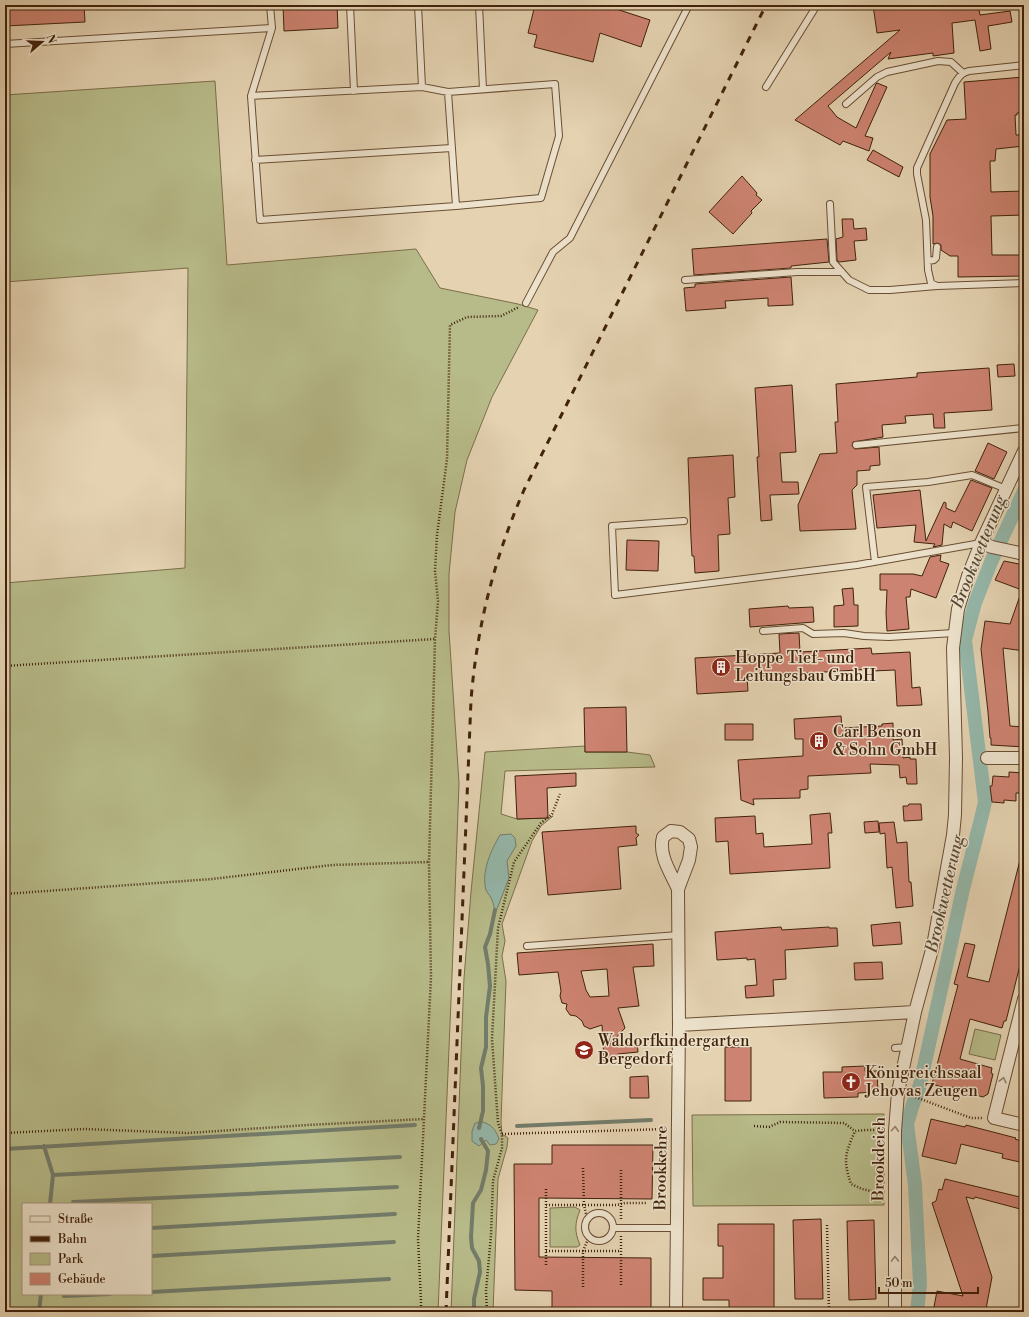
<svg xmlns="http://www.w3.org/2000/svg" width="1029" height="1317" viewBox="0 0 1029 1317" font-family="'Libre Bodoni',serif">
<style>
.green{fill:#b7bb89;stroke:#7c6e4a;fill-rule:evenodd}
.water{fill:#95b8ab;stroke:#737c6b}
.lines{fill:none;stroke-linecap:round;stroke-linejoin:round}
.stream{stroke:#737c6b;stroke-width:4}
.canal{stroke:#95b8ab;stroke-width:14}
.building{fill:#cd8371;stroke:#41220b;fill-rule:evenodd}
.service-casing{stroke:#6a4e34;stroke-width:8}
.minor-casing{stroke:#6a4e34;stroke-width:14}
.path{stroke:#41220b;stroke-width:2.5;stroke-dasharray:1 2;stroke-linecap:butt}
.service{stroke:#ede2cc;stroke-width:6}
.minor{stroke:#ede2cc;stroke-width:12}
.rail{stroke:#41220b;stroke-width:3;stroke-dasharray:7 7;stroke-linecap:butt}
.oneway{stroke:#97826c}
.labels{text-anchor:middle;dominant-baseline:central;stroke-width:3;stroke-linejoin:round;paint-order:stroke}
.poi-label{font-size:16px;fill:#41220b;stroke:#ede2cc;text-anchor:start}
.street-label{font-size:16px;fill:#41220b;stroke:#ede2cc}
.water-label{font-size:17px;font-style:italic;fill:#564833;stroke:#ede2cc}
</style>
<rect width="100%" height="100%" fill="#e4d2b1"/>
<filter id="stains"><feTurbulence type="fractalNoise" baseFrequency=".005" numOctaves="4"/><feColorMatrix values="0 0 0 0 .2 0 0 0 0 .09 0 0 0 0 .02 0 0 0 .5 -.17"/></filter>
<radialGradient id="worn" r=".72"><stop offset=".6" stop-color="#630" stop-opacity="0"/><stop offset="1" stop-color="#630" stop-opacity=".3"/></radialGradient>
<path class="green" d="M215 81 227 265 416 249 440 288 518 304 538 310 492 397 467 460 455 512 449 574V631L459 783 452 976 438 1312H5V583L185 568 188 268 5 282V95ZM23 1204H151V1294H23Z
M585 746V752H627L650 755 655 767 505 771 501 814 517 819 548 818 553 816 541 826 532 841 502 924 505 941 502 956 506 981 501 1122 502 1134 508 1138 507 1147 498 1179 493 1312H451L464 978 471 892 485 752Z
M975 1029 1001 1035 995 1060 969 1054Z
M884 1114V1205L693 1206 692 1115Z
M575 1207 580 1210C575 1223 574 1231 580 1245L577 1247H550V1208Z"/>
<path class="water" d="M511 834 515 838 516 846 507 861 509 878 495 914C494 908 494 903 491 898 490 895 487 893 486 890 481 872 491 850 500 835Z
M483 1122C492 1125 496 1130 499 1139L496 1144 490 1145 486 1140 479 1146 472 1141V1131L475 1123Z"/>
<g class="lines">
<path class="stream" d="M517 1126 651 1120
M479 1128 483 1111V1086L481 1068 486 1047V1017L490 986 488 964 485 947 490 934 495 910
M44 1146 53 1175 50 1204
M5 1149 415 1125
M53 1175 400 1157
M73 1202 397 1187
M151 1228 395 1214
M151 1256 394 1242
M151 1292 389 1279
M64 1296 110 1294
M39 1312 41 1294
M474 1312V1299L480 1272 479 1261 472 1248 471 1237 473 1203 481 1190 486 1170 488 1151 481 1139"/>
<path class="canal" d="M917 1312 920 1284 915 1185 907 1124 912 1107 920 1085 963 889 981 819 985 802 965 640 975 603 991 562 1024 491"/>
</g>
<path class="building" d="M5 5H84L85 22 5 26Z
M283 5H337L338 28 284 31Z
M535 5H588L609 10 610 7 650 20 641 47 600 33 593 62 534 47 537 35 528 33Z
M873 5H967L968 7 978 5 980 15 1010 11 1012 22 988 26 991 49 980 51 975 20 952 23 954 53 933 56V53L888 59 891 52 828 106 837 117 856 128 876 84 877 83 887 87 865 136 873 138 869 151 843 141 840 145 795 120 900 30 877 33Z
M1024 77V112L1017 113V115H1015L1016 135H1024V146L996 149 995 161H990L991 192 1024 191V215L991 216 992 255H1024V276L958 277V256H950L941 250V245L940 244 937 243 933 244V216L930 197V154L947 120 966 119 964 82Z
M873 150 903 167 899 177 867 160Z
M742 176 757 193 756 195 762 200 751 211 752 213 733 234 709 212Z
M842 219H853L854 229 866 228 867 240 854 241 856 260 839 262 837 260 836 239 843 237Z
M827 239 829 262 791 266V268L694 275 692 249Z
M791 277 793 305 768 306V298L725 301 726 308 686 311 684 288 695 287V284Z
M1014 364 1015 376 998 377 997 365Z
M989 368 992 410 944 413 945 428H934L933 414 905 416 906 423 882 425 883 437 853 442 852 446 855 449 879 447 880 465 870 466V470L857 471V485L852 490 856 529 800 531 798 505 820 454 837 453 835 422H838L836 384 917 377V373Z
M792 385 796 452 780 453 782 482H798L799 494 770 495 772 520 761 521 757 457H759L755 388Z
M988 443 1007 452 994 479 975 471Z
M733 455 735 497 728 498 730 534 718 535 719 571 695 573 694 556H692L691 539 688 458Z
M971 480 992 488 972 531 953 522 951 528 944 524 942 545 933 547 935 544 914 542 916 525 877 528 873 495 920 490 926 541 944 502 946 503V508L955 512Z
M627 540 659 541 658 571 626 570Z
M941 555 940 561 949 564 936 598 911 589 910 597H906L909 629 887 631 886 613 887 590H880V574H913L922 576 930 557Z
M1004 561 1024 565V651L1003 648 1010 726 1024 727V747L991 745V738H990L988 712 981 649 985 621 1010 624 1022 590 995 580Z
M853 588 854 605H858V626L834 627V606L844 605 842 589Z
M788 606 789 608 813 607 814 622 750 627 749 609Z
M799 633 800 652 871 648 872 654 910 652 912 688 920 687 922 705 897 706 895 670 872 671V669L747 677 748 691 697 694 695 658 780 653 779 634Z
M626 707 627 752H585L584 708Z
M841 716 842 728 882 726V724L893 723V740L902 739 903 758 910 757V759H916L917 784H907L906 777 900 778 899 765 870 764 871 773 808 776V789L800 790V798L753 799 754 805 741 800 738 760 803 756V739H795L794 719Z
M725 724H753V740H725Z
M1009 772 1024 773V793H1016V801L1004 800V803L992 802 990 786H992L993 776 1009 777Z
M576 773V786L547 788 548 818 517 819 515 776Z
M909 804H921L922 820 904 821 903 806H908Z
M830 813 832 833H828L830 868 730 874 728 841 716 842 715 818 755 816 756 834 763 833 764 847 812 844 810 815Z
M878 821 879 832 865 833 864 822Z
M894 822 897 843 907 842 909 882H911L913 906 896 908 892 867 887 868 885 833 880 834 879 823Z
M636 826V833L639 835 636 838 637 845 618 847 621 889 548 895 542 832Z
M1020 860H1024V949L1006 1021H1004L1002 1028 970 1019 960 1059 992 1068 991 1073 993 1074 988 1094 983 1097 966 1092 964 1089 952 1087 949 1089 932 1084 958 985 954 984 965 943 975 945 967 977 989 982Z
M900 922 902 944 873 946 871 925Z
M781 927 782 930 829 927V928H837L838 946 785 950 786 979 773 980 774 996 746 998 745 986 757 985 755 959 747 960V958L717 960 715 932Z
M653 944 654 966 633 967 639 1006 618 1008 625 1028 610 1044 637 1042 638 1052 618 1054 615 1060 604 1061 602 1025 590 1029 584 1026 582 1021 576 1016 570 1015 566 1009 567 1004 562 1003 560 996 561 991 558 972 519 975 517 953ZM607 969 609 996 590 997 586 990 581 971Z
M882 962 883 979 855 980 854 963Z
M725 1047H751V1101H725Z
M865 1066V1071H877L878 1092 858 1093V1097L824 1098 823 1072H842V1067Z
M648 1076 649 1098H630V1077Z
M931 1119 965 1127 966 1125 1016 1138 1015 1139 1024 1142V1163L1002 1158 1003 1154 961 1144 956 1164 922 1156Z
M552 1145H653L652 1199 539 1198V1257L651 1258V1312L552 1311V1291L515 1290 514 1164H552Z
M945 1179 1024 1198V1210L975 1197 974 1199 966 1197 992 1277 986 1309 984 1310 977 1309 976 1312H933L937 1291 963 1296 932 1203 936 1201 939 1189 942 1190Z
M821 1219 823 1299H795L793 1220Z
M874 1220 876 1299 849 1300 847 1221Z
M718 1224H774V1312H729V1300H703V1278H723V1246H718Z"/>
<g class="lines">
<g class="service-casing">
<path id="service" d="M350 5 354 91
M418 5 422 87
M479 5 483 89
M5 44 272 28
M1024 65 969 71C961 73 959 77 955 83L917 168V174L926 220 928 270 931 283 937 286 1024 283
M766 87 817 5
M448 92 456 206
M251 96 422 87 448 92 555 84 559 136 541 198 456 206 260 220 251 96 272 28 270 5
M846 104 877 77 887 72 938 61 951 62 963 73
M255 160 452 148
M830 204 833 262 849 280 869 290H890L937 286
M928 261 934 260 936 258 937 247
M685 280 797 272H842
M526 303 553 252 570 238 689 5
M856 445 1024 428
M684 521 612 526 615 595 857 565 981 543
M875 562 866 487 928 482 972 475 1006 489
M763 631 803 628 813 634 844 633 864 636 889 637 954 633
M527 946 679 935
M895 1048 908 1047
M585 1227a14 14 0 1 1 28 0a14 14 0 1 1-28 0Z
M613 1228H677"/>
</g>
<g class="minor-casing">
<path id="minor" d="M981 543 992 547 1024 554
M987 758H1024
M1024 999 994 1118 1024 1125
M679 1025 915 1012
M676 1312 679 1025 678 889 689 860 691 847 689 839 680 832 671 831 663 837C658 855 671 873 678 889
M895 1312V1131L898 1092 915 1012 933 946 953 835 955 815 956 758 953 648 958 609 968 576 981 543 1024 451"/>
</g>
<path class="path" d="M5 666 435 639
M5 894 212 879 332 865 429 862
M910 1095 971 1118H983
M754 1126 769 1127 780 1122 844 1123 855 1131
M5 1133 84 1129 188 1133 308 1125 424 1119
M502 1134 666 1129
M583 1168 584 1205 587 1219
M546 1189V1267
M884 1194 862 1189 851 1184C843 1160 845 1154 855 1131L866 1130H884
M546 1205H617L625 1203H647
M621 1219V1170
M827 1225 829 1312
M621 1236V1286
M546 1251H621
M583 1287V1251L589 1237
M421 1312V1301L418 1239 431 977 429 862 435 639 438 601 435 571 437 535 447 459 450 325 467 317 501 316 519 307
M487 1312 486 1291 491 1235 493 1181 502 1148V1134L498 1123 492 1039 498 928 514 862 541 823 552 814 560 794"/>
<use href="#service" class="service"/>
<use href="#minor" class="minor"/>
<path class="rail" d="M446 1312 471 700C477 626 494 559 524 490L766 5"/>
</g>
<defs><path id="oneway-chevron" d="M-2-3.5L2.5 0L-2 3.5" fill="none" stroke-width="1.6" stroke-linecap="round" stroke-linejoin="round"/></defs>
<g class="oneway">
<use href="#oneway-chevron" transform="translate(1003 1080) rotate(-76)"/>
<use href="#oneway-chevron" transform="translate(895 1129) rotate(-87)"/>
<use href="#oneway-chevron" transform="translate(895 1259) rotate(-91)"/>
</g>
<defs>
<g id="building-disc" transform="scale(1)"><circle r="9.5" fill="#8f2418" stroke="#ede2cc"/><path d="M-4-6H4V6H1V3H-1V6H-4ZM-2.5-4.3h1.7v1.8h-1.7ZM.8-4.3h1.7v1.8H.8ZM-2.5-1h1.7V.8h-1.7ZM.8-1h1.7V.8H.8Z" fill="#fff"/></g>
<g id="school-disc" transform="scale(1)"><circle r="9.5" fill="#8f2418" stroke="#ede2cc"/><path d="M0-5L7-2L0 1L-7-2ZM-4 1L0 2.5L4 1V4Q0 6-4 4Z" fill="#fff"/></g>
<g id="church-disc" transform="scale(1)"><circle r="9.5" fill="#8f2418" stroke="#ede2cc"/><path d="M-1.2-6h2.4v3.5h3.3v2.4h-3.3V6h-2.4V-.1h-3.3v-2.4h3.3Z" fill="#fff"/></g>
</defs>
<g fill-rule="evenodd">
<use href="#building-disc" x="721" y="667"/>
<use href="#building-disc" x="819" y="741"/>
<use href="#school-disc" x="584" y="1050"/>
<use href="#church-disc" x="851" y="1082"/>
</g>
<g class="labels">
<g class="poi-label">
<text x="735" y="658">Hoppe Tief- und<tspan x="735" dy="18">Leitungsbau GmbH</tspan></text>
<text x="833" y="732">Carl Benson<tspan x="833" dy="18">&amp; Sohn GmbH</tspan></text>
<text x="598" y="1041">Waldorfkindergarten<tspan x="598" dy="18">Bergedorf</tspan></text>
<text x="865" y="1073">Königreichssaal<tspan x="865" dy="18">Jehovas Zeugen</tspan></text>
</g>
<g class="street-label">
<text transform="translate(879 1159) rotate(-89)">Brookdeich</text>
<text transform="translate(661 1168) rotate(-89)">Brookkehre</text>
</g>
<g class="water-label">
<text transform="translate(979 552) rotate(-68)">Brookwetterung</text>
<text transform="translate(945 894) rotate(-77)">Brookwetterung</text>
</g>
</g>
<rect width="1029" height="1317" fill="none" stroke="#e4d2b1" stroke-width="20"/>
<rect x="6" y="6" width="1017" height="1305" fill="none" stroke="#41220b" stroke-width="2"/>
<rect x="10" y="10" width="1009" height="1297" fill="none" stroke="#41220b"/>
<rect x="22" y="1203" width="130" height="92" fill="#ede2cc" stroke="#a8957f"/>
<rect x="30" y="1216" width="20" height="6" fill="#ede2cc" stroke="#a8957f"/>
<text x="58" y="1223" font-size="12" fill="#41220b">Straße</text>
<rect x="30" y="1236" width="20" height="6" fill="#41220b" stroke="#a8957f"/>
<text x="58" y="1243" font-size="12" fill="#41220b">Bahn</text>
<rect x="30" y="1253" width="20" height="12" fill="#b7bb89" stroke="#a8957f"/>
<text x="58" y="1263" font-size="12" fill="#41220b">Park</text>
<rect x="30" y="1273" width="20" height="12" fill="#cd8371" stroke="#a8957f"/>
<text x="58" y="1283" font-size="12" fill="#41220b">Gebäude</text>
<g transform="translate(42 42) rotate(71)" stroke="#ede2cc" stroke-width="3" paint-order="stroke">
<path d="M0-3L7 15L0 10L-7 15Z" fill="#41220b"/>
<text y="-6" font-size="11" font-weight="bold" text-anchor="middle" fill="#41220b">N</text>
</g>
<path d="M879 1287v6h99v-6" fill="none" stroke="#41220b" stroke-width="2"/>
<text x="885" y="1287" font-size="12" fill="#41220b" stroke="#ede2cc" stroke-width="3" paint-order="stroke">50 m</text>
<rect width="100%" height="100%" filter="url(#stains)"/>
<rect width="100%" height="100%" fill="url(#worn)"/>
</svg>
